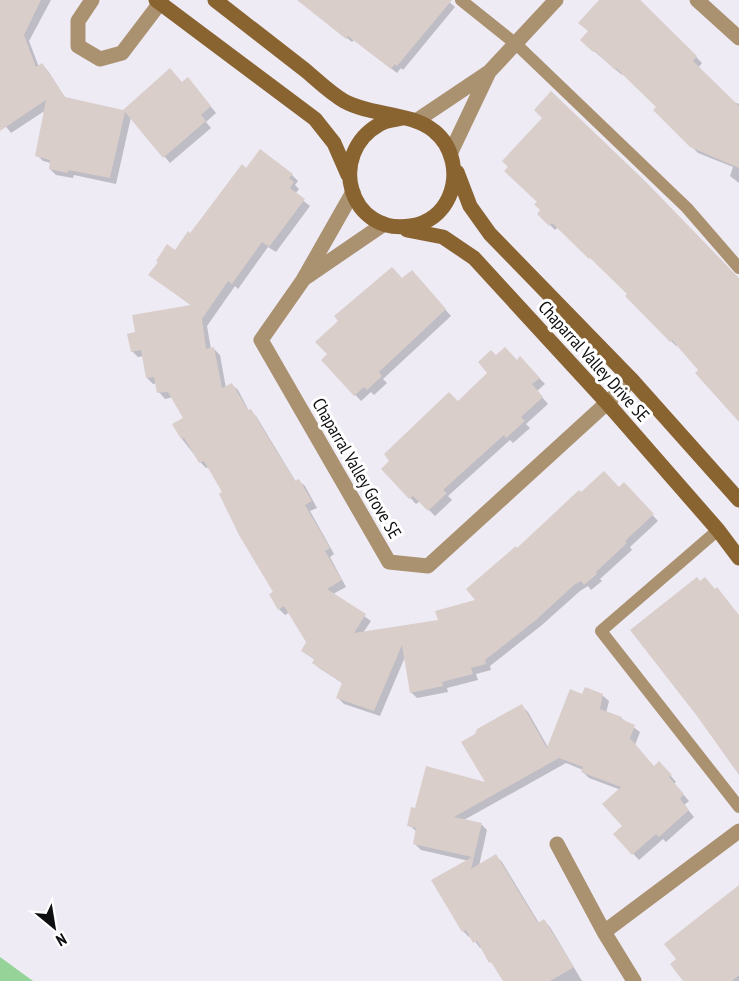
<svg xmlns="http://www.w3.org/2000/svg" width="739" height="981" viewBox="0 0 739 981" font-family="'PT Sans Narrow',sans-serif">
<style>
.green{fill:#95d399}
.shadow{fill:#0003}
.building{fill:#d9ceca}
.lines{fill:none;stroke-linecap:round;stroke-linejoin:round}
.lane{stroke:#aa9170;stroke-width:12}
.street{stroke:#aa9170;stroke-width:15}
.secondary{stroke:#896431;stroke-width:15}
.labels{text-anchor:middle;dominant-baseline:central;stroke-width:6;stroke-linejoin:round;paint-order:stroke}
.street-label{font-size:18px;fill:#0e0d10;stroke:#fff}
</style>
<rect width="100%" height="100%" fill="#eeebf5"/>
<path class="green" d="M0 957 33 981H0Z"/>
<path class="shadow" d="M0 0H51L29 41 39 67 42 65 48 71 66 99 124 111 182 84 193 85 216 113 206 122 211 128 170 163 131 117 116 184 74 175 73 178 56 175 50 169 51 163 43 161 37 155 46 110 11 133 0 119Z
M298 0H447L455 7 403 70 401 68 397 73 354 40 352 42Z
M601 0H640L702 63 698 68 715 95 739 104V183L730 176 733 167 698 153 655 110 658 107 623 73 622 75 588 46 590 32Z
M247 170 292 175 298 181 295 185 299 189 295 194 310 206 276 252 268 247 238 289 235 286 207 326 211 349H214L220 355 226 388 232 385 238 390 249 411 256 416 296 482 299 481 305 486 317 508 310 511 334 554 330 557 346 587 333 594 371 621 363 633 439 621 478 601 517 550 581 494 619 489 624 484 658 521 630 547 632 550 600 579 602 581 591 590 588 586 580 591 542 625 490 666 491 670 476 674 478 680 447 688 448 692 417 698 411 692 405 657 380 716 344 704 338 698 344 684 319 668 313 662 315 660 302 651 308 642 290 612 285 615 279 609 275 593 224 492 209 467 206 468 200 462 182 439 185 418 173 397 165 399 159 392 157 383 153 384 147 378 144 356 138 357 132 351 137 333 192 306 150 275 175 252Z
M539 214 739 280V421L700 370 678 344 676 346 627 296 629 294 558 227 555 230Z
M417 278 451 316 383 379 387 383 374 395 371 392 361 401 323 360 403 280Z
M496 357 517 361 520 358 545 384 537 391 548 404 526 424 530 428 513 443 510 440 448 496 452 500 435 516 420 501 416 504 383 469 490 373Z
M602 695 609 701 606 713 621 718 640 732 635 745 654 768 665 769 676 782 674 784 689 801 684 805 694 817 666 842 663 839 639 860 615 834 624 826 621 790 589 778 583 772V770L566 763 464 820 481 824 487 830 479 866 496 856 502 862 539 923 544 921 550 927 582 981H504L482 947 480 948 471 936 469 937 463 931 469 861 421 850 415 844 417 832 409 825 488 785 522 706 528 712 549 749 583 696Z
M739 886V981H685Z"/>
<path class="building" d="M0 0H41L24 35 36 67 42 63 65 97 123 110 170 68 182 82 188 77 211 106 201 115 206 121 163 158 125 112 110 178 68 170V173L49 169 50 160 35 156 46 100 0 131Z
M297 0H452L397 66 395 64 391 69 348 36 346 39Z
M599 0H640L697 56 693 61 739 106V168L690 147 653 110 656 107 616 68 615 70 595 51 593 52 580 40 588 31 578 23Z
M551 91 645 181 739 278V422L695 373 698 370 672 340 670 342 625 296 627 294 590 258 589 259 552 223 549 226 537 214 540 210 534 204 537 202 504 171 508 167 502 161 542 118 534 110Z
M260 149 293 174 289 178 294 182 290 188 305 199 269 247 262 242 232 284 228 281 202 319 206 349 214 347 222 388 232 383 248 410 251 409 295 481 299 479 312 501 305 505 330 548 325 551 342 580 327 589 366 614 354 633 438 620 435 611 475 600 466 589 516 546 517 548 579 490 581 492 604 471 619 487 624 482 654 514 625 541 627 543 596 572 597 574 584 585 581 581 574 585 536 620 485 660 486 664 471 668 473 674 442 682 443 686 410 693 402 645 374 711 336 698 342 683 312 663 314 659 301 651 306 642 284 606 278 610 269 594 273 592 239 535 219 494 222 492 204 461 199 463 184 438 181 439 172 424 183 418 168 392 157 393 154 377 146 378 141 350 131 352 127 334 135 332 132 315 191 305 148 275 158 262 156 261 167 244 175 250 188 231 190 233 200 220 242 164 246 168Z
M392 267 402 278 412 270 446 309 379 372 382 376 367 390 364 387 354 396 321 360 327 354 315 342 338 321 334 316Z
M505 347 517 360 520 356 540 378 532 384 543 397 521 417 525 421 506 438 504 435 443 490 447 493 428 511 413 496 409 499 381 469 389 461 384 454 449 392 458 401 487 373 478 362 491 350 496 355Z
M697 577 700 581 705 577 715 589 717 587 739 615V775L697 716 630 630Z
M585 687 603 694 600 709 622 717 621 719 635 725 630 738 654 766 659 761 672 775 669 777 684 794 680 799 689 810 659 837 656 834 632 855 613 834 622 826 602 804 621 787 581 772 583 767 559 758 454 817 482 823 471 869 496 854 538 923 544 919 574 967 550 981H503L491 962 489 963 477 941 473 943 466 930 462 932 431 880 472 857 413 844 416 828 407 826 411 807 415 808 426 766 485 782 461 742 475 734 477 729 520 705 522 704 547 748 570 689 582 694Z
M739 885V975L732 981H683L670 964 676 959 664 944Z"/>
<g class="lines">
<path class="lane" d="M461 0 516 44 687 208 739 268
M718 530 601 631 739 807"/>
<path class="street" d="M92 0 78 21V46L100 59 122 53 160 3
M697 0 739 38
M416 121 489 72 556 0
M450 154 489 72
M353 192 303 280 261 340 389 562 428 566 632 380
M305 278 384 224
M557 844 604 932 634 981
M604 932 739 831"/>
<path class="secondary" d="M156 0 315 119 334 143 348 175
M215 0C245 23 275 47 305 70 317 80 330 93 344 101 371 116 411 112 434 131 453 146 459 175 449 197 442 213 428 223 411 226 349 236 326 154 380 124 386 120 395 120 402 118
M457 172 470 206 490 234 632 380 739 500
M407 230 443 237 474 258 608 404 718 530 739 558"/>
</g>
<g class="labels">
<g class="street-label">
<text transform="translate(594 361) rotate(48)">Chaparral Valley Drive SE</text>
<text transform="translate(357 468) rotate(60)">Chaparral Valley Grove SE</text>
</g>
</g>
<g transform="translate(54 927) rotate(150)" stroke="#ffffff" stroke-width="4.5" paint-order="stroke">
<path d="M0-4.5L10 22L0 15L-10 22Z" fill="#0e0d10"/>
<text y="-9" font-size="16" font-weight="bold" text-anchor="middle" fill="#0e0d10">N</text>
</g>
</svg>
